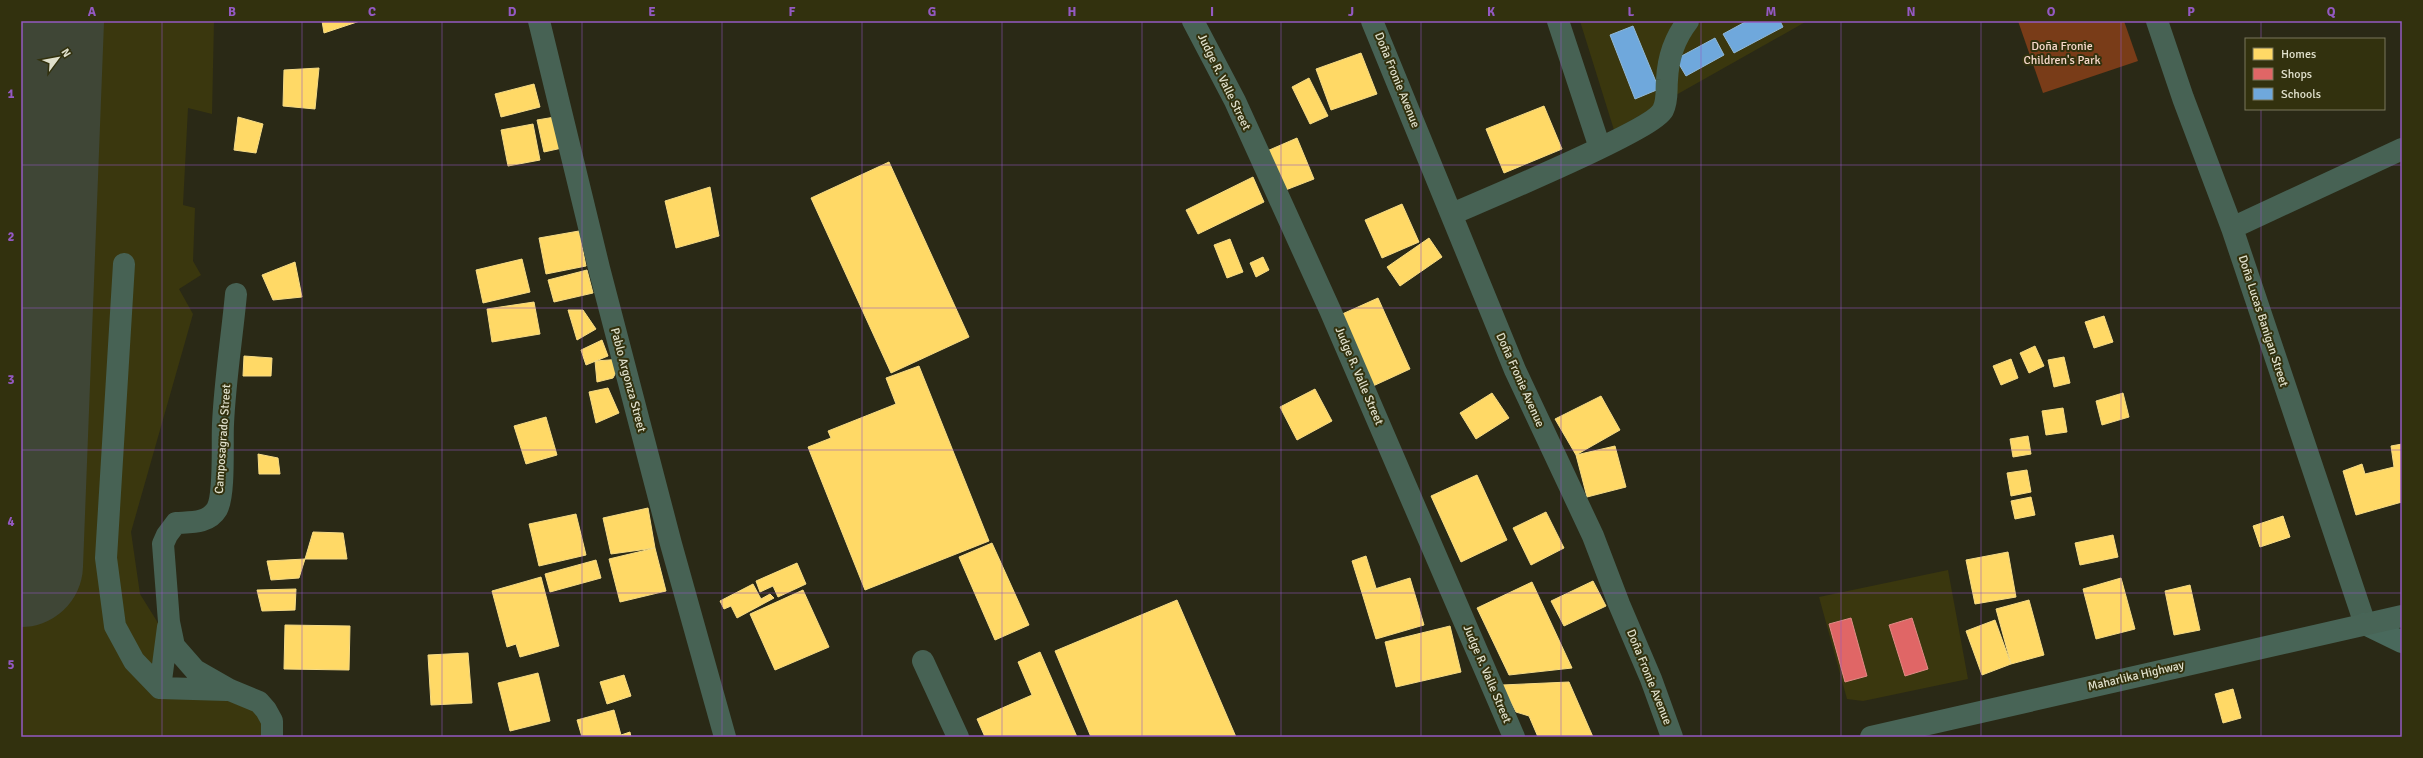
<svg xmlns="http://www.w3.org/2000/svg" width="2423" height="758" viewBox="0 0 2423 758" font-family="Signika,sans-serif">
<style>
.built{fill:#3a370e}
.green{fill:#793c18}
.homes{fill:#ffd966;stroke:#f6db85}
.shops{fill:#e06666;stroke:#e08b85}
.schools{fill:#6fa8dc;stroke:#91b9d7}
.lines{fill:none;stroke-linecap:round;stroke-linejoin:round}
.runway{stroke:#3f4636;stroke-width:124}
.minor{stroke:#476254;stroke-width:22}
.major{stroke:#49695c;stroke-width:22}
.highway{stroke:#486456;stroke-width:22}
.grid{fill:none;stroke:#9459c2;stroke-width:1;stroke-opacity:0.55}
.labels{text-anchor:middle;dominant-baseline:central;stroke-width:4;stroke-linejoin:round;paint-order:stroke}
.park-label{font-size:12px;fill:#f7d9cb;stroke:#32310e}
.street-label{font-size:12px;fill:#e0e0cc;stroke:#32310e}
.neatline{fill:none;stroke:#9459c2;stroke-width:1.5}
.grid-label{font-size:13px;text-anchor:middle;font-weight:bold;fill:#9459c2}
</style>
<rect width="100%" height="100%" fill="#2a2916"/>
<path class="built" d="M21 21H214L212 114 188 108 183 205 195 208 193 261 201 275 179 289 193 314 131 532 140 594 163 631 158 695 209 694 267 715V737H21Z
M1580 21H1807L1614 130Z
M1948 570 1968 679 1863 701 1847 699 1819 597Z"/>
<path class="green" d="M2018 21H2124L2138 61 2043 93Z"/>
<path class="homes" d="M322 21H360L324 33Z
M1361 53 1377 94 1331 110 1316 69Z
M319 68 315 109 283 106 284 70Z
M1309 78 1328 116 1310 124 1292 87Z
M534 84 540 107 501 117 495 94Z
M1544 106 1562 149 1504 173 1486 129Z
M238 117 263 124 256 153 234 150Z
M555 117 562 148 544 152 537 120Z
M533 124 540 160 508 166 501 130Z
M1297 138 1314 179 1283 191 1267 151Z
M889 162 969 337 891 373 811 198Z
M1253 177 1264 202 1198 234 1186 210Z
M710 187 719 236 676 248 665 201Z
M1402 204 1419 242 1382 258 1365 220Z
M579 231 586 266 546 274 539 238Z
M1429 238 1442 257 1400 286 1387 267Z
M1230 239 1243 272 1227 278 1214 245Z
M1263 257 1269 270 1256 277 1250 263Z
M522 259 530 292 483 303 476 270Z
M295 262 302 297 273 300 262 275Z
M587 270 593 293 554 302 548 280Z
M1378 298 1410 369 1373 386 1340 315Z
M534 302 540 334 492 342 487 309Z
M568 310H583L596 329 577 340Z
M2104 316 2113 342 2094 348 2085 322Z
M602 340 608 356 586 365 581 350Z
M2035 346 2044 366 2029 373 2020 353Z
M244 356 272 358 271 376H243Z
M2064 357 2070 383 2054 387 2048 360Z
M623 359 613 378 597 382 595 361Z
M2011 359 2018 378 2001 385 1993 366Z
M919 366 989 541 865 590 808 447 831 438 828 431 896 404 886 378Z
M608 388 619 413 596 423 589 392Z
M1315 389 1332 421 1297 440 1280 407Z
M1492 393 1509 418 1476 439 1460 413Z
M2123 393 2129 417 2102 425 2096 401Z
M1601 396 1620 430 1576 455 1555 419Z
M2063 408 2067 432 2046 435 2042 411Z
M546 417 557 455 526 464 514 426Z
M2028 436 2031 454 2013 457 2010 439Z
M2402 444V502L2356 515 2343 471 2362 464 2365 474 2394 467 2391 446Z
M1615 446 1626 487 1587 497 1576 455Z
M258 454 278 458 280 474H259Z
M2027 470 2031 492 2011 496 2007 473Z
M1477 475 1507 540 1461 562 1431 496Z
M2031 497 2035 515 2015 519 2011 501Z
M648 508 655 548 611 554 603 518Z
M1546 512 1564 548 1531 565 1513 528Z
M576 514 586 555 539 566 529 524Z
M2283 516 2290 537 2260 547 2253 526Z
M313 532 343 533 347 559H305Z
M2113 535 2118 557 2080 565 2075 543Z
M992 543 1029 625 995 640 959 557Z
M655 548 666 591 620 602 609 559Z
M2008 552 2016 597 1975 604 1966 560Z
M1366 556 1376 588 1362 593 1352 561Z
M305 559 299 578 271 580 267 561Z
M596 560 601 578 550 592 545 574Z
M797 563 806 584 778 597 773 586 760 592 756 581Z
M541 577 559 646 520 657 516 644 507 647 492 591Z
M1410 578 1424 625 1376 639 1362 593Z
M2121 578 2135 629 2096 639 2083 589Z
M1593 581 1606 606 1564 626 1551 601Z
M1532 582 1572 668 1509 675 1477 608Z
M753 584 761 599 770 594 774 598 737 618 731 606 724 609 720 601Z
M2190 585 2200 630 2174 635 2165 591Z
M296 589 295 610 262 611 257 590Z
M803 590 829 647 775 670 750 614Z
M1177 600 1236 737H1091L1055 651Z
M2029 600 2044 655 2011 664 1996 609Z
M1995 620 2011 664 1982 675 1966 631Z
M285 625 350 626 349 670 284 669Z
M1450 626 1461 672 1396 687 1385 642Z
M1040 652 1077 737H985L977 719 1032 695 1018 662Z
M468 653 472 703 431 705 428 655Z
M538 673 550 721 510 731 498 683Z
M624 675 631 696 607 704 600 682Z
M1569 682 1593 737H1538L1529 716 1516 712 1502 685Z
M2233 689 2241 718 2223 723 2215 694Z
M614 710 621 735 630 732 631 737H582L577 720Z"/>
<path class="shops" d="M1851 618 1867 676 1845 682 1829 624Z
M1912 618 1928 669 1905 676 1889 625Z"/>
<path class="schools" d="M1747 21H1780L1783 27 1734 53 1723 34Z
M1633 26 1659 89 1635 99 1610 35Z
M1715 38 1724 55 1686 76 1676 59Z"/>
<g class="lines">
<path class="runway" d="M21 565 42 21"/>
<path class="minor" d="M539 21 599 268 671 544 725 737
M1193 21 1235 101 1330 310 1514 737
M1372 21 1515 370 1593 536 1619 604 1651 679 1672 737
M1558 21 1600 148
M2157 21 2183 98 2232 228 2365 624
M1452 214C1484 200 1653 130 1663 110 1668 100 1666 90 1667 80 1668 57 1674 39 1688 21
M2232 228 2402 149
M124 264 106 558 115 626 134 661 160 688 227 690
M236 294C232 337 225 380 223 424 222 443 225 494 217 509 208 524 190 522 176 523L167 535 163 544 169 622 174 646 195 670 230 690 259 702 266 710 272 721V737
M923 661 958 737
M160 688 168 627"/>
<path class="major" d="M2365 624 2402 642"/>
<path class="highway" d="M1871 737 2402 616"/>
</g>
<path class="grid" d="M162 21V737M302 21V737M442 21V737M582 21V737M722 21V737M862 21V737M1002 21V737M1142 21V737M1281 21V737M1421 21V737M1561 21V737M1701 21V737M1841 21V737M1981 21V737M2121 21V737M2261 21V39M2261 109V737M21 165H2402M21 308H2402M21 450H2402M21 593H2402"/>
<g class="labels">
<g class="park-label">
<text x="2062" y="46">Doña Fronie<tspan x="2062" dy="14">Children's Park</tspan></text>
</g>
<g class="street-label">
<text transform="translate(1397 80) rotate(68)">Doña Fronie Avenue</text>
<text transform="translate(1224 82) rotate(64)">Judge R. Valle Street</text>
<text transform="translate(2263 321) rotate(72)">Doña Lucas Banigan Street</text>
<text transform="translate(1359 376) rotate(67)">Judge R. Valle Street</text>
<text transform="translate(628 380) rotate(75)">Pablo Argonza Street</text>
<text transform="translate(1520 380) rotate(66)">Doña Fronie Avenue</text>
<text transform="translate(223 439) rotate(-86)">Camposagrado Street</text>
<text transform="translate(1487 674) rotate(67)">Judge R. Valle Street</text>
<text transform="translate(2136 676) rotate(-13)">Maharlika Highway</text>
<text transform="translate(1649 677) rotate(68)">Doña Fronie Avenue</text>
</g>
</g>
<rect width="2423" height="758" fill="none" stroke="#32310e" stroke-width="44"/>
<rect x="2245" y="38" width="140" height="72" fill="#32310e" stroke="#78775a"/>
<rect x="2253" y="48" width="20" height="12" fill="#ffd966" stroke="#78775a"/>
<text x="2281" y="58" font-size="12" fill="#e0e0cc">Homes</text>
<rect x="2253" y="68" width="20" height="12" fill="#e06666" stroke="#78775a"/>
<text x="2281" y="78" font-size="12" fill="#e0e0cc">Shops</text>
<rect x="2253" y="88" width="20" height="12" fill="#6fa8dc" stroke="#78775a"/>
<text x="2281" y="98" font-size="12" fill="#e0e0cc">Schools</text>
<g transform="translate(58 58) rotate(58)" stroke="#32310e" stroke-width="3" paint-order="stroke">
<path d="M0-3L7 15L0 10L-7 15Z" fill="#e0e0cc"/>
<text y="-6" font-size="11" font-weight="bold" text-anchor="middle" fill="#e0e0cc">N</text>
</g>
<rect x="22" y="22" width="2379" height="714" class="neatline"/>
<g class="grid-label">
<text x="92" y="16">A</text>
<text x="232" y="16">B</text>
<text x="372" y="16">C</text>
<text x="512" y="16">D</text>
<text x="652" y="16">E</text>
<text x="792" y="16">F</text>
<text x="932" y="16">G</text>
<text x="1072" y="16">H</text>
<text x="1212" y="16">I</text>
<text x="1351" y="16">J</text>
<text x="1491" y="16">K</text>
<text x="1631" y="16">L</text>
<text x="1771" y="16">M</text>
<text x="1911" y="16">N</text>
<text x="2051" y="16">O</text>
<text x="2191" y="16">P</text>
<text x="2331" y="16">Q</text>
<text x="11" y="98">1</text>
<text x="11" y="241">2</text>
<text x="11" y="384">3</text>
<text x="11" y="526">4</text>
<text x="11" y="669">5</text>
</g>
</svg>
